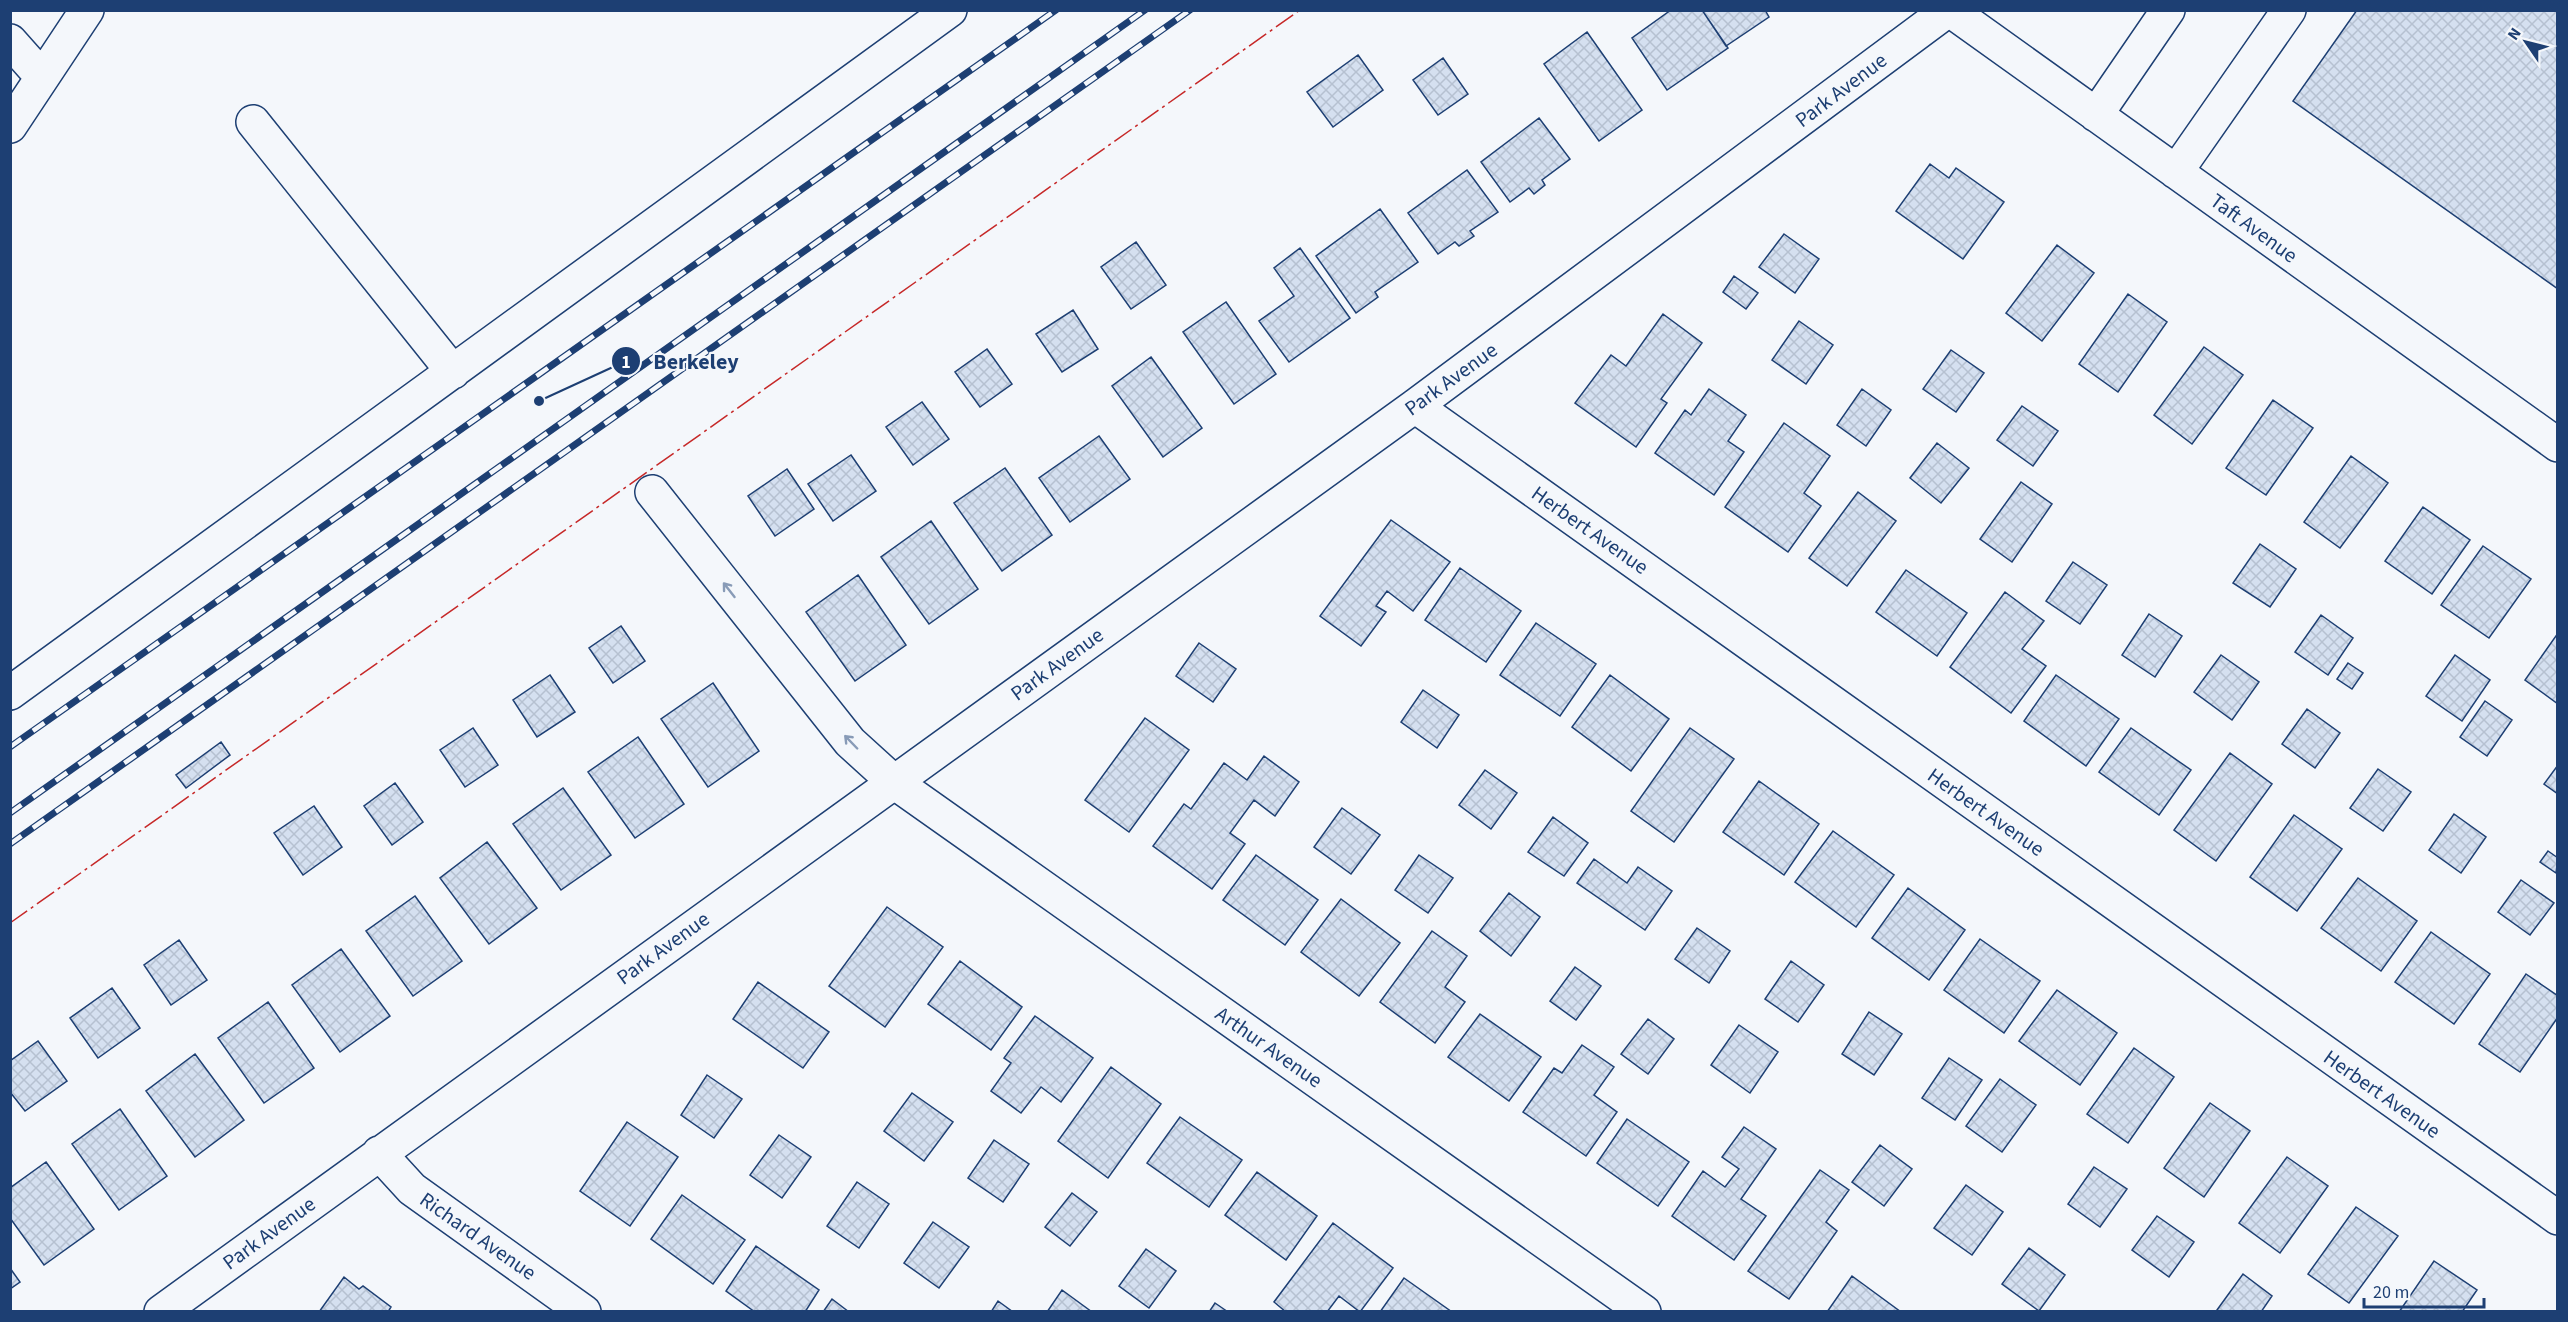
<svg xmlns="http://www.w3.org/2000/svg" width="2568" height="1322" viewBox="0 0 2568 1322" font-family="'Source Sans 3',sans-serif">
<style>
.building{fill:url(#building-cross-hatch);stroke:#1d3f73;stroke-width:1.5}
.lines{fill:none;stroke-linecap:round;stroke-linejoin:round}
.minor-casing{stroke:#1d3f73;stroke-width:36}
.minor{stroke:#f4f7fb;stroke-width:33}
.rail-casing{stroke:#1d3f73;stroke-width:7}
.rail{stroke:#f4f7fb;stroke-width:4.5;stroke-dasharray:14;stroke-linecap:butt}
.power{stroke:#c62828;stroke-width:1.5;stroke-dasharray:21 4.5 3 4.5;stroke-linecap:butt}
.oneway{stroke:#889bb7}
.labels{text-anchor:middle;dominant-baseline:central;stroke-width:4.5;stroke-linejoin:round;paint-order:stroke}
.street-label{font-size:21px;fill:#1d3f73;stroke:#f4f7fb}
.leader{fill:none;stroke:#1d3f73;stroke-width:2}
.callout-dot{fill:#1d3f73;stroke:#f4f7fb;stroke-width:2}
.mark-label{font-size:18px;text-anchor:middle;font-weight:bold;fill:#fff}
.callout-label{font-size:22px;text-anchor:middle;font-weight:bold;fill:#1d3f73;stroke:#f4f7fb;stroke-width:4.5;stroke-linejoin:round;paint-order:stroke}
</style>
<defs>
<pattern id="building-cross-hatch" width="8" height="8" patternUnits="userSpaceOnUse" patternTransform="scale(1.5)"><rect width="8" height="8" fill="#d5e0f0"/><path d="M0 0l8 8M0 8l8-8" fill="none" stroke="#b6c1d1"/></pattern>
</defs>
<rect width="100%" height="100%" fill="#f4f7fb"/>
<path class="building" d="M1671 10H1702L1728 48 1667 90 1632 38Z
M1702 10H1765L1769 17 1726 46Z
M2357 10H2558V289L2293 101Z
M1587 32 1642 110 1599 141 1544 64Z
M1358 55 1383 90 1333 127 1307 92Z
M1443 58 1468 94 1438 115 1413 80Z
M1539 118 1570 159 1542 180 1545 185 1534 194 1529 188 1510 202 1481 162Z
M1930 164 1949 178 1956 168 2004 202 1963 259 1896 211Z
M1467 170 1498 212 1470 231 1474 236 1459 246 1455 242 1438 254 1408 213Z
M1380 209 1418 262 1375 292 1378 297 1356 313 1316 256Z
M1784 234 1819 259 1795 293 1759 267Z
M1136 242 1166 285 1131 309 1101 267Z
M2057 245 2094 273 2042 341 2006 313Z
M1300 248 1350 318 1289 362 1259 321 1294 296 1274 268Z
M1734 276 1758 293 1746 309 1723 292Z
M2128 294 2167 322 2118 392 2079 364Z
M1226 302 1276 374 1234 404 1183 332Z
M1073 310 1098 349 1062 372 1036 334Z
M1663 314 1702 343 1661 399 1667 403 1636 447 1575 403 1611 355 1626 366Z
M1799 321 1833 345 1806 384 1772 360Z
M2204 347 2243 375 2192 444 2154 415Z
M987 349 1012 384 980 407 955 372Z
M1951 350 1984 373 1956 412 1923 389Z
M1151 357 1202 428 1163 457 1112 386Z
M1709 389 1746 415 1728 441 1744 452 1714 495 1655 453 1685 410 1691 415Z
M1862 389 1891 410 1866 446 1837 425Z
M2273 400 2313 428 2266 495 2226 468Z
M922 402 949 439 913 465 886 427Z
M2022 406 2058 431 2033 466 1997 440Z
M1784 423 1830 456 1804 493 1821 506 1788 552 1725 507Z
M1099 436 1130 479 1070 522 1039 478Z
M1937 443 1969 468 1941 503 1910 478Z
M851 455 876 491 833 521 808 484Z
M2351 456 2388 483 2340 548 2304 522Z
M1005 468 1052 535 1002 571 954 503Z
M787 469 814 509 775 536 748 496Z
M2021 482 2052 504 2012 562 1980 539Z
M1858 492 1896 521 1847 586 1809 558Z
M2423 507 2470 540 2432 594 2385 561Z
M1391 520 1450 562 1413 611 1387 591 1376 606 1386 612 1361 646 1320 616Z
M931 521 978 589 929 624 881 557Z
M2260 544 2296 569 2270 607 2233 583Z
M2483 546 2531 579 2489 638 2441 605Z
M2073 562 2107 585 2080 624 2046 601Z
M1460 568 1521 611 1486 662 1425 620Z
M1906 570 1967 613 1937 656 1876 612Z
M858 575 906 645 855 681 806 612Z
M2005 592 2044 621 2022 649 2046 666 2011 713 1950 667Z
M2149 614 2182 636 2155 677 2122 655Z
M2321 615 2353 638 2328 675 2295 652Z
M1536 623 1596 664 1560 716 1500 675Z
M621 626 645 661 613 683 589 648Z
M2558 633V704L2525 680Z
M1199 643 1236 669 1213 702 1176 676Z
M2221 655 2259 682 2232 720 2194 692Z
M2455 655 2490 680 2462 721 2426 696Z
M2348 663 2363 673 2352 689 2337 679Z
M550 675 575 712 537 737 513 700Z
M1610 675 1669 719 1631 771 1572 727Z
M2056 675 2119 719 2086 766 2024 721Z
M713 683 759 751 708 787 661 719Z
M1423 690 1459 715 1437 748 1401 722Z
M2485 701 2512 720 2487 756 2460 737Z
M2307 709 2340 733 2315 768 2282 744Z
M1145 718 1189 750 1129 832 1085 800Z
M473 728 498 765 465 787 440 750Z
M1690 728 1734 759 1674 842 1631 811Z
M2131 728 2191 770 2159 815 2099 772Z
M638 737 684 804 635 838 588 772Z
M221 742 230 755 186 788 176 775Z
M2230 753 2272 784 2216 861 2174 830Z
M1264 756 1299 782 1275 816 1254 800 1230 833 1245 844 1212 889 1153 846 1184 804 1191 809 1224 763 1247 780Z
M2558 765V794L2544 784Z
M2378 769 2411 792 2383 831 2350 808Z
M1485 770 1517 793 1491 829 1459 805Z
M1759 781 1819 824 1784 875 1723 832Z
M395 783 423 822 392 845 364 806Z
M563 788 611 855 561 890 513 824Z
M314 806 342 847 303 875 274 833Z
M1342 808 1380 835 1351 874 1314 847Z
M2454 814 2486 837 2461 873 2429 850Z
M2294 815 2342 849 2297 911 2250 877Z
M1553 817 1588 843 1564 876 1528 852Z
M1833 831 1894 875 1856 927 1795 882Z
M487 842 537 908 489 944 440 878Z
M2548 851 2558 858 2556 873 2540 862Z
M1256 855 1318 900 1285 945 1223 900Z
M1419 855 1453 878 1428 913 1395 890Z
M1594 859 1627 883 1638 867 1672 891 1645 930 1577 883Z
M2358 878 2417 921 2381 971 2321 928Z
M2521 880 2554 903 2530 935 2498 912Z
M1908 888 1965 930 1929 980 1872 938Z
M1509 893 1540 917 1511 956 1480 931Z
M415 896 462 961 413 996 366 931Z
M1341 899 1400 943 1359 996 1301 952Z
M887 907 943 947 885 1027 829 986Z
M1697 928 1730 951 1709 983 1675 959Z
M1432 931 1467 956 1445 987 1465 1002 1435 1043 1380 1002Z
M2431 932 2490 974 2454 1024 2395 982Z
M1980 939 2040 981 2004 1033 1944 990Z
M179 940 207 980 171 1005 144 965Z
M341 949 390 1016 340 1052 292 985Z
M960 961 1022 1007 991 1050 928 1004Z
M1791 961 1824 985 1798 1022 1765 999Z
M1575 967 1601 986 1576 1020 1550 1001Z
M2526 974 2558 996V1017L2520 1072 2479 1044Z
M758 982 829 1032 803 1068 733 1019Z
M112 988 140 1028 98 1058 70 1018Z
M2057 990 2117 1033 2080 1085 2019 1041Z
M268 1002 314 1068 264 1103 218 1038Z
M1869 1012 1902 1034 1874 1075 1842 1054Z
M1480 1014 1541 1057 1509 1101 1448 1057Z
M1035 1016 1093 1058 1061 1102 1041 1087 1021 1113 991 1091 1011 1063 1004 1058Z
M1648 1019 1674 1039 1648 1074 1621 1054Z
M1739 1025 1778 1052 1750 1093 1711 1065Z
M38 1041 67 1081 25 1111 10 1092V1061Z
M1582 1045 1614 1067 1594 1095 1617 1112 1586 1156 1523 1112 1554 1068 1562 1073Z
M2134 1048 2174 1077 2128 1143 2087 1114Z
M195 1054 244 1120 195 1157 146 1091Z
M1949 1058 1982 1080 1955 1120 1922 1098Z
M1111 1067 1161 1104 1108 1178 1058 1141Z
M707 1075 742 1099 714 1138 681 1115Z
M2000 1079 2036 1105 2002 1152 1966 1126Z
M912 1093 953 1122 924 1161 884 1131Z
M2210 1103 2250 1131 2204 1197 2164 1168Z
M120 1109 167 1176 119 1210 72 1144Z
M1180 1117 1242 1160 1209 1207 1147 1163Z
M1627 1119 1689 1162 1658 1206 1597 1163Z
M627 1122 678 1157 630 1226 580 1191Z
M1744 1127 1776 1149 1741 1199 1766 1216 1734 1260 1672 1216 1703 1171 1725 1187 1739 1169 1722 1157Z
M779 1135 811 1157 782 1198 750 1175Z
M994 1140 1029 1164 1003 1202 968 1178Z
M1880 1145 1912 1169 1884 1206 1852 1182Z
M2287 1157 2328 1186 2280 1253 2239 1223Z
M46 1162 94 1229 44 1265 10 1218V1188Z
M2094 1167 2127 1189 2100 1227 2068 1204Z
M1820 1170 1849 1190 1826 1222 1837 1231 1789 1299 1748 1271Z
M1257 1172 1317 1216 1286 1260 1225 1215Z
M857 1182 889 1204 859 1248 827 1226Z
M1966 1185 2003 1212 1972 1255 1934 1228Z
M1072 1193 1097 1212 1070 1246 1045 1227Z
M682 1195 745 1240 713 1284 651 1239Z
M2356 1207 2398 1236 2349 1303 2308 1274Z
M2157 1216 2194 1242 2169 1277 2132 1250Z
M933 1222 969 1247 939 1288 904 1263Z
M1333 1223 1393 1268 1360 1312 1339 1296 1327 1312H1286L1274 1302Z
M756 1246 819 1290 805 1312H755L726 1291Z
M2029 1248 2065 1275 2039 1311 2002 1284Z
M1146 1249 1176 1271 1149 1308 1119 1286Z
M2434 1261 2477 1290 2462 1312H2399Z
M10 1268 20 1282 10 1289Z
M2243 1274 2272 1296 2261 1312H2219L2217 1310Z
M1852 1276 1901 1312H1827Z
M344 1277 359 1289 363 1286 391 1307 388 1312H319Z
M1404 1278 1452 1312H1380Z
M1062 1290 1092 1312H1047Z
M832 1299 849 1312H823Z
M998 1301 1013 1312H991Z
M1215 1303 1228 1312H1209Z"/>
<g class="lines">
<g class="minor-casing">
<path id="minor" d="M1950 10 2558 445
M10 41 42 77
M2096 115 2168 10
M253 122 453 372
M10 126 87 10
M2176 172 2289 10
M1415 406 2558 1218
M652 492 850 742 894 782 1644 1312
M10 693 950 10
M379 1153 412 1189 584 1312
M161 1312 1415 406 1948 10"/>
</g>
<use href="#minor" class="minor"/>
<g class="rail-casing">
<path id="rail" d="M10 747 1056 10
M10 813 1145 10
M10 844 1190 10"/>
</g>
<use href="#rail" class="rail"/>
<path class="power" d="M10 923 1300 10"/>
</g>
<defs><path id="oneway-shaft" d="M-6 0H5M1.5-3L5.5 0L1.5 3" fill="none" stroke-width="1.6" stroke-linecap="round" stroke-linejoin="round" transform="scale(1.5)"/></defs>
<g class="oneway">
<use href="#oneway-shaft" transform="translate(729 590) rotate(-128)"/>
<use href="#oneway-shaft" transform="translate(851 742) rotate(-134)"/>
</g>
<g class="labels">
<g class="street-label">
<text transform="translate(1841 90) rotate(-37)">Park Avenue</text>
<text transform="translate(2254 228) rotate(36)">Taft Avenue</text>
<text transform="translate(1451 379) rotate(-36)">Park Avenue</text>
<text transform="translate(1590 530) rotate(35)">Herbert Avenue</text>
<text transform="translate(1057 664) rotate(-36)">Park Avenue</text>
<text transform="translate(1986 812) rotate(35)">Herbert Avenue</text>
<text transform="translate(663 948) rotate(-36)">Park Avenue</text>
<text transform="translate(1269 1047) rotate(35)">Arthur Avenue</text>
<text transform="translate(2382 1094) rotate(35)">Herbert Avenue</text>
<text transform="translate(269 1233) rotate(-36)">Park Avenue</text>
<text transform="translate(478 1236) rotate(35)">Richard Avenue</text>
</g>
</g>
<path class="leader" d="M539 401L626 361"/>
<g class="callout-dot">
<circle cx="539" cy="401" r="6"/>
<circle cx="626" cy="361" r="15"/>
</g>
<g class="mark-label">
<text x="626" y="368">1</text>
</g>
<g class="callout-label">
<text x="696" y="369">Berkeley</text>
</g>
<rect width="2568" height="1322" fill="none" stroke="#1d3f73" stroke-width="24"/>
<g transform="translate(2526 42) rotate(305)" stroke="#f4f7fb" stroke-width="4.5" paint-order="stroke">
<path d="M0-4.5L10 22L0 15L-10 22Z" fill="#1d3f73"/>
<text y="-9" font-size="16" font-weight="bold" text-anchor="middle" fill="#1d3f73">N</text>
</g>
<path d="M2364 1298v9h120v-9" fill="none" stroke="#1d3f73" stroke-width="3"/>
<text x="2373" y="1298" font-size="18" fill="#1d3f73" stroke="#f4f7fb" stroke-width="4.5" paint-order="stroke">20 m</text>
</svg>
